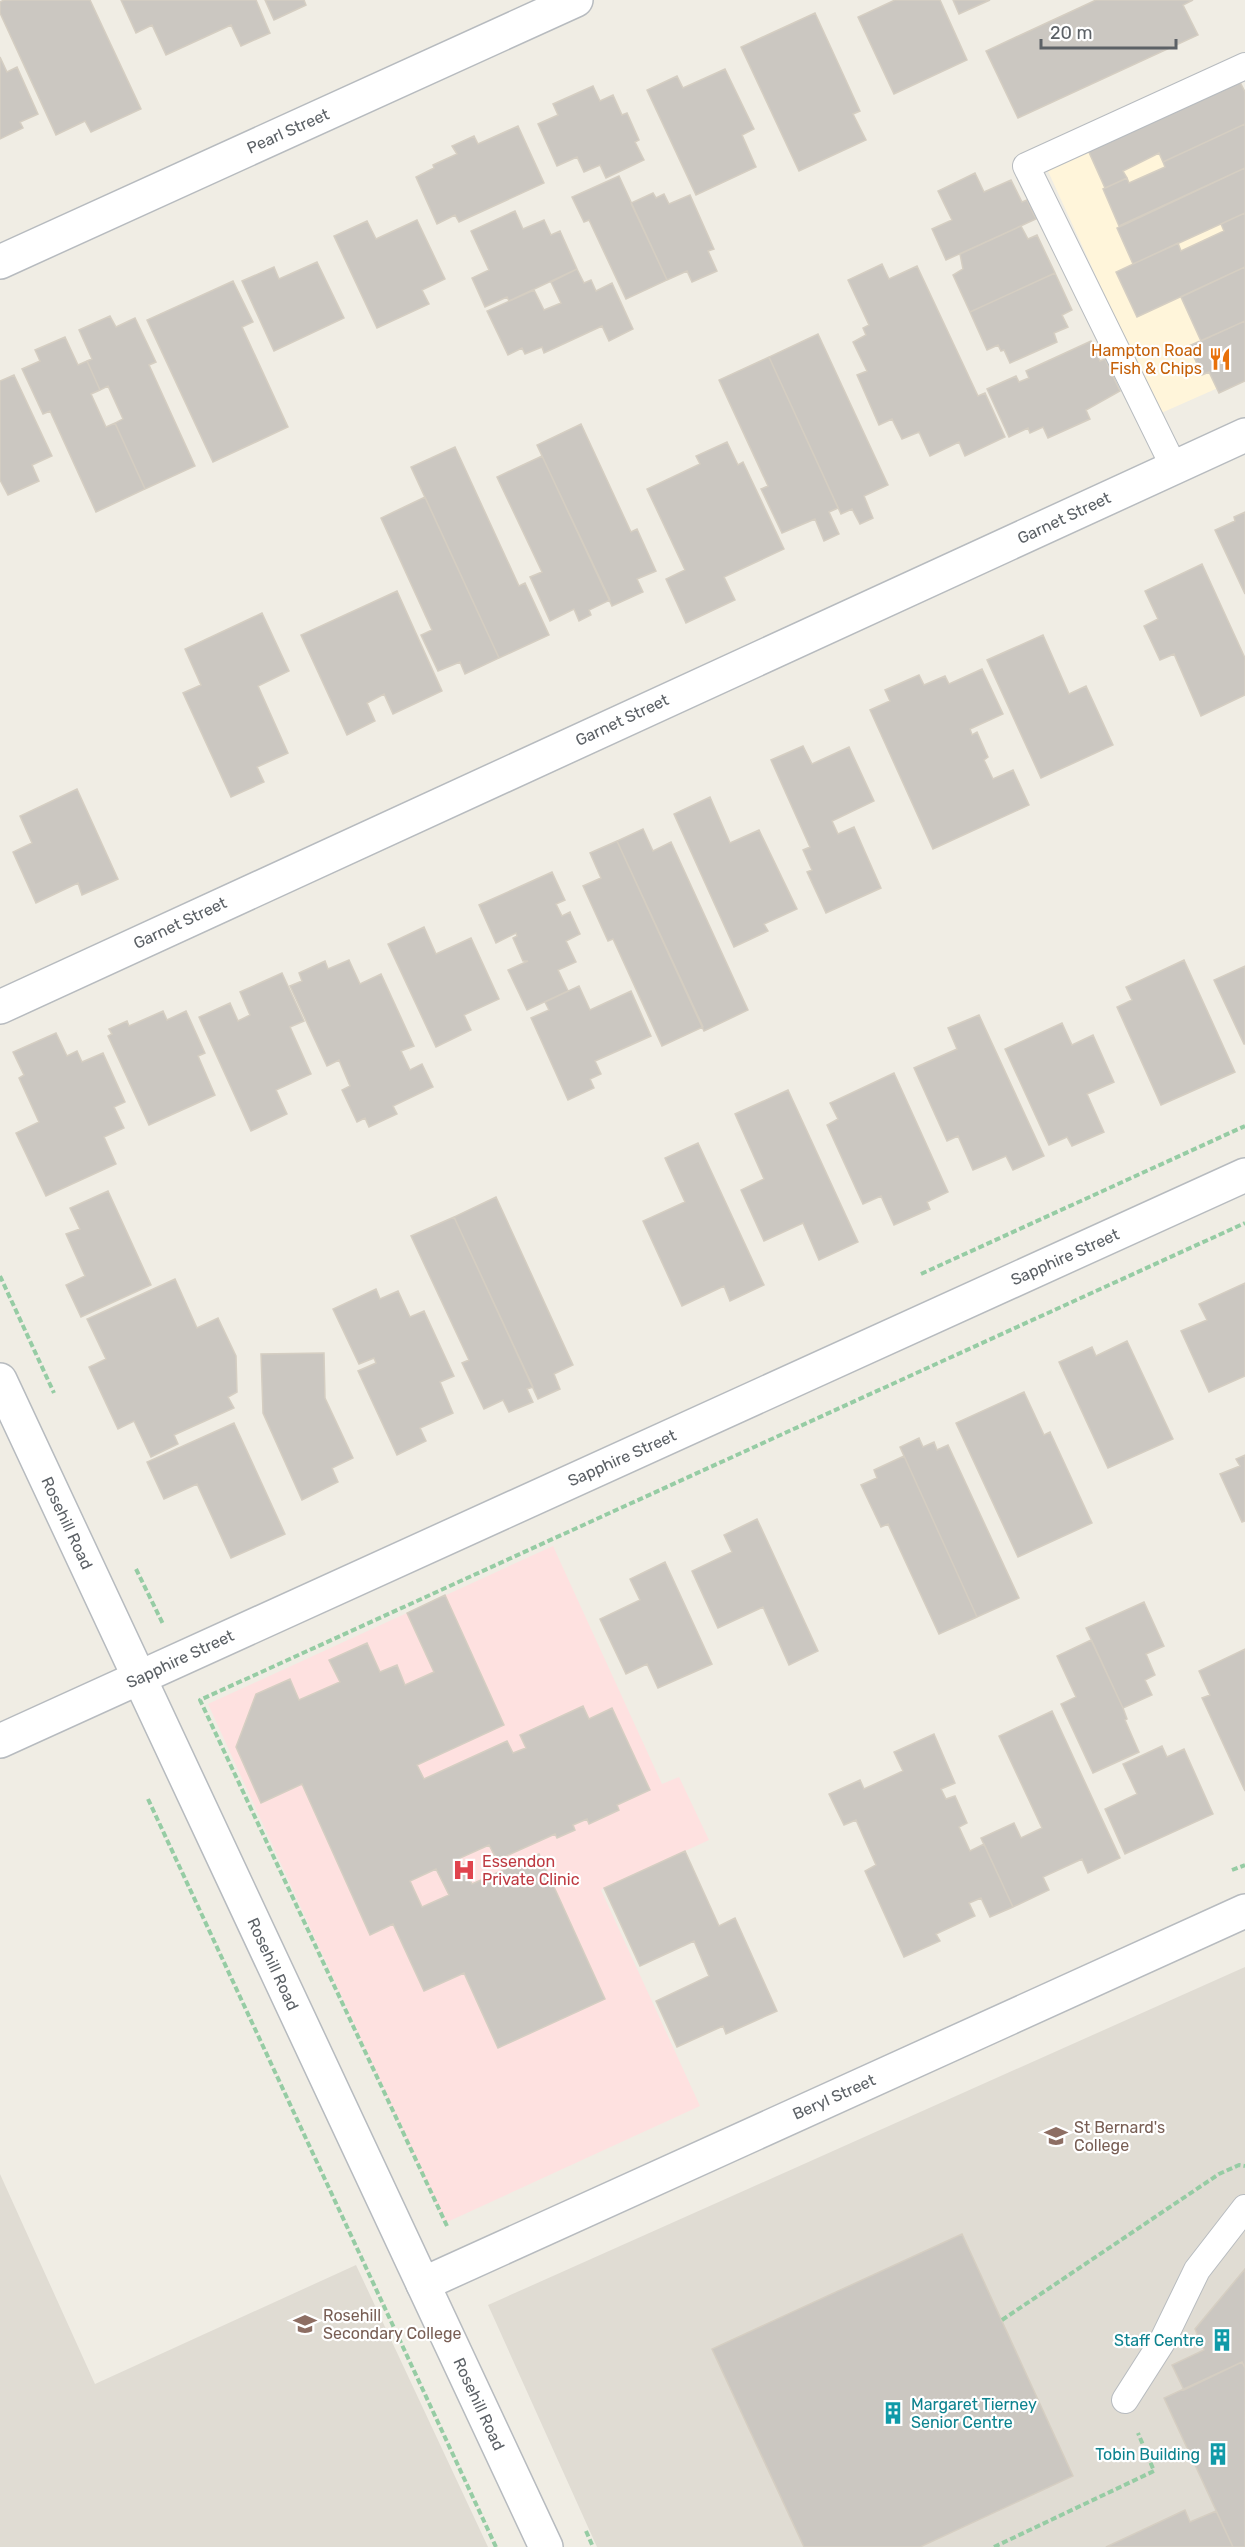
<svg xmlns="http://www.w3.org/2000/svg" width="1245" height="2547" viewBox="0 0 1245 2547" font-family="Rubik,sans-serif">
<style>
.commercial{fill:#fff5da}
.education{fill:#e0dcd3}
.medical{fill:#fee1e0}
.building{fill:#cbc7c1;stroke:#d5cec2;stroke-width:1.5;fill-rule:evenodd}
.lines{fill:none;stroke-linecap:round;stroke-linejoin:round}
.service-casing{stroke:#b7bbbf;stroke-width:28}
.minor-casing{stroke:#b7bbbf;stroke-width:36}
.tertiary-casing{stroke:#b7bbbf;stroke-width:36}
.path{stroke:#96cca4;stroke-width:4;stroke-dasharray:6 3;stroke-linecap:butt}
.service{stroke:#fff;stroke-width:26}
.minor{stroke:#fff;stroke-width:33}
.tertiary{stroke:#fff;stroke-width:33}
.labels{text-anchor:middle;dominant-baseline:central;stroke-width:4.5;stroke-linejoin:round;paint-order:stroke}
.street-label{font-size:16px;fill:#5c6166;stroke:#fff}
.food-label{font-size:16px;fill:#c56008;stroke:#fff;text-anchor:end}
.health-label{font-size:16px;fill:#be3a42;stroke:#fff;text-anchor:start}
.education-label{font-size:16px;fill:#785e54;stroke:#fff;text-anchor:start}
.culture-label{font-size:16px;fill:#0d838f;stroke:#fff;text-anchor:end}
</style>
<rect width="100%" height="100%" fill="#f0ede4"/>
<path class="commercial" d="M1239 82 1245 95V376L1159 414 1047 169Z"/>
<path class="education" d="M1245 1967V2547H597L488 2305Z
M0 2174 95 2384 356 2265 488 2547H0Z"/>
<path class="medical" d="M553 1546 662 1784 679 1777 709 1840 601 1890 700 2106 445 2223 208 1704Z"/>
<path class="building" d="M4 0H90L141 109 91 132 85 121 56 135 0 13V2Z
M121 0H256L270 33 241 46 231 25 166 55 152 25 136 33Z
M265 0H304L306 5 274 20Z
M895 0H940L967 60 894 94 858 17Z
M953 0H990L959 14Z
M1096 0H1193L1183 5 1198 35 1018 118 986 51Z
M815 13 860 111 853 114 866 140 799 171 741 47Z
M0 57 7 72 17 67 38 114 20 122 23 128 0 139Z
M725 69 754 129 742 135 756 167 696 195 647 90 677 76 683 88Z
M1239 80 1245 92V124L1163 162 1159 153 1123 171 1127 178 1105 188 1088 150Z
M593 86 600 101 613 95 622 115 627 113 639 140 635 142 644 160 606 178 600 165 584 172 577 157 557 166 538 124 558 115 553 104Z
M1245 124V168L1119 226 1103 189 1127 178 1129 183 1165 167 1163 162Z
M518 126 544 183 459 222 455 215 437 224 416 177 434 168 433 165 457 154 452 146 474 136 478 144Z
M1245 168V213L1133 264 1117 228Z
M975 173 984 192 1011 180 1022 202 1027 200 1036 219 946 260 932 229 952 220 938 191Z
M619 176 667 280 626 299 589 220 584 222 572 197Z
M653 193 656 198 664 194 669 204 690 195 714 249 708 251 717 271 692 282 687 271 667 280 631 203Z
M515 211 523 229 544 220 551 235 560 231 577 269 509 301 507 297 485 307 472 278 489 270 471 231Z
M1245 213V267L1137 317 1116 272 1178 243 1181 251 1224 231 1221 224Z
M417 220 445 279 422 290 429 304 377 328 334 236 367 221 376 239Z
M1021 226 1028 239 1037 235 1055 273 970 312 953 275 963 269 960 254Z
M317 262 344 318 274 351 242 281 274 267 279 279Z
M882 264 889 279 917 266 978 396 985 393 1005 437 965 456 959 442 930 456 919 432 902 439 892 419 879 425 857 375 867 371 853 342 866 335 863 328 869 325 848 280Z
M1245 267V321L1201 341 1181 297Z
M577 269 584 283 591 280 596 291 612 283 633 329 609 341 602 326 544 353 542 347 525 354 522 348 508 355 487 311 534 290 544 310 561 303 551 282Z
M1055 273 1072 310 1062 315 1068 327 1054 333 1057 342 1010 363 1004 350 1001 351 998 345 987 350 970 312Z
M233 281 253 322 242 327 288 427 213 462 147 320Z
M110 316 116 327 135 318 156 362 149 365 195 466 145 489 115 423 123 419 108 386 100 390 87 361 92 359 79 330Z
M1245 321V381L1219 393 1209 372 1202 375 1189 346Z
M818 334 888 485 864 496 873 518 860 524 852 509 841 514 769 357Z
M65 337 78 365 87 361 100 390 91 394 106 427 115 423 145 489 96 512 50 411 43 414 22 369 40 361 35 350Z
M1091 341 1100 361 1105 359 1120 391 1086 410 1090 419 1048 438 1043 427 1030 433 1028 428 1009 437 987 389 1016 376 1019 382 1029 378 1026 371Z
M769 357 838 508 829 512 839 534 824 541 815 519 782 533 761 489 768 486 719 380Z
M14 375 52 456 32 465 39 481 8 495 0 480V381Z
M581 424 631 532 637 529 656 571 637 579 643 592 612 606 537 445Z
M727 442 738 465 743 462 784 549 724 577 735 600 686 623 666 579 685 570 647 489 700 464 696 456Z
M455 447 519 586 525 583 549 635 499 658 411 467Z
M542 456 610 600 589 610 591 615 579 621 574 609 550 621 530 577 542 572 497 477Z
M425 497 499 658 465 674 460 662 438 671 421 635 432 630 381 518Z
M1245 512V594L1215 530 1235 521 1234 517Z
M1202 564 1245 658V695L1201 716 1174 654 1160 660 1144 626 1158 619 1145 591Z
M397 591 442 691 393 714 384 694 367 703 375 721 347 735 301 635Z
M262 613 289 671 258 686 288 753 257 767 264 782 231 797 183 693 201 685 185 649Z
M1043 635 1069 694 1086 686 1113 745 1041 778 987 660Z
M982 669 1003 714 970 729 972 735 977 732 988 757 984 760 993 779 1013 770 1029 805 933 849 870 710 890 701 885 690 919 675 924 685 945 676 949 684Z
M803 746 812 764 849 747 874 801 832 821 838 834 854 827 881 888 826 913 807 872 812 870 803 850 810 847 771 760Z
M77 789 118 879 82 895 78 883 36 903 13 852 32 843 20 816Z
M710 797 730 843 759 830 797 909 764 924 768 931 734 947 674 814Z
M643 829 653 851 671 842 748 1010 704 1031 617 841Z
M617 841 703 1027 662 1046 613 939 608 941 583 886 601 878 590 853Z
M552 872 565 900 556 904 562 916 570 912 580 934 566 941 576 962 558 970 568 991 527 1010 508 970 528 961H523L513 938 517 936 516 933 496 943 479 905Z
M424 927 436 954 471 938 499 999 464 1015 471 1030 436 1047 388 944Z
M349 960 360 984 381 974 414 1046 401 1051 410 1070 422 1064 433 1087 393 1106 397 1114 369 1127 365 1118 357 1122 342 1090 350 1086 339 1060 327 1066 290 986 302 981 299 973 325 961 328 969Z
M1184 960 1235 1072 1161 1105 1117 1007 1132 1000 1126 987Z
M1245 966V1044H1244L1214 980Z
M282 973 304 1021 290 1027 311 1074 276 1090 287 1114 251 1131 199 1017 230 1003 238 1021 250 1015 240 992Z
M579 986 590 1010 631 991 651 1036 595 1061 601 1074 590 1079 594 1088 568 1100 531 1018 549 1010 545 1002Z
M163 1011 167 1020 186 1011 205 1053 198 1056 215 1095 149 1125 108 1036 112 1034 109 1029 127 1021 129 1026Z
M979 1015 1044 1156 1013 1170 1006 1156 973 1170 958 1136 947 1141 914 1068 957 1049 948 1028Z
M1062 1023 1072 1045 1093 1035 1114 1082 1087 1094 1104 1132 1072 1146 1067 1137 1049 1145 1005 1049Z
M56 1033 67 1056 77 1051 82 1062 103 1053 125 1102 114 1107 124 1128 104 1137 116 1164 46 1196 16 1133 39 1122 19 1078 24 1075 13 1052Z
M894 1073 948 1192 927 1202 930 1209 894 1225 881 1196 863 1204 827 1125 838 1119 830 1103Z
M788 1090 858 1242 819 1260 803 1223 764 1241 741 1190 764 1179 735 1114Z
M698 1143 764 1285 730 1301 724 1286 682 1306 643 1221 685 1202 665 1158Z
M108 1191 151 1285 81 1317 66 1285 85 1276 66 1234 80 1229 70 1208Z
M496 1197 573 1365 554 1374 560 1389 538 1399 454 1217Z
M454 1217 533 1387 527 1389 533 1402 509 1412 503 1400 484 1409 462 1363 469 1360 411 1236Z
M175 1279 197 1328 218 1318 236 1356 237 1392 228 1397 234 1408 174 1435 178 1444 151 1457 134 1421 118 1429 89 1367 106 1359 87 1319Z
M1245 1283V1376L1209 1392 1181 1331 1207 1320 1199 1304Z
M376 1289 380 1299 398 1291 410 1317 424 1311 454 1376 440 1382 453 1413 420 1428 426 1441 397 1455 358 1371 376 1363 374 1358 359 1364 333 1309Z
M1127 1341 1173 1439 1108 1468 1059 1362 1092 1347 1096 1356Z
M324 1353 325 1398 353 1458 332 1468 338 1482 302 1500 263 1413 261 1354Z
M1024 1392 1044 1435 1050 1432 1092 1523 1018 1557 956 1423Z
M234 1423 285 1534 231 1558 197 1484 164 1499 147 1462Z
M919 1438 923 1447 934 1442 937 1450 948 1445 1019 1598 977 1617 900 1447Z
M1245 1455V1521L1242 1522 1220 1474 1240 1466 1236 1459Z
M904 1456 977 1617 939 1634 888 1524 881 1527 861 1485 877 1478 874 1470Z
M757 1519 818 1651 789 1665 763 1607 718 1628 692 1571 732 1552 724 1535Z
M665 1562 712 1664 658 1688 647 1664 626 1674 600 1619 640 1600 630 1579Z
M445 1595 504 1725 417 1765 424 1779 507 1741 513 1753 526 1748 520 1735 583 1706 589 1719 612 1708 650 1790 617 1805 619 1810 589 1824 587 1819 573 1825 575 1830 557 1838 555 1834 497 1860 489 1845 460 1858 472 1884 539 1854 605 1999 498 2048 464 1973 424 1991 393 1924 370 1935 302 1784 261 1803 236 1747 256 1694 290 1679 299 1700 340 1682 329 1660 367 1643 380 1672 397 1665 405 1685 434 1672 407 1613ZM436 1869 449 1895 422 1907 410 1881Z
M1144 1602 1164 1646 1146 1654 1155 1675 1145 1680 1152 1695 1123 1708 1086 1628Z
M1091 1640 1123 1708 1127 1719 1125 1720 1139 1752 1093 1773 1061 1704 1076 1697 1057 1656Z
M1245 1649V1791L1202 1698 1210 1695 1199 1671Z
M1052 1711 1120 1858 1088 1873 1082 1859 1043 1877 1049 1890 1013 1907 981 1838 1014 1823 1021 1838 1042 1828 999 1736Z
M934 1734 955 1783 941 1789 946 1799 955 1796 967 1823 959 1827 970 1851 984 1844 1013 1907 990 1917 981 1898 969 1903 975 1916 936 1934 940 1941 904 1957 865 1871 876 1865 856 1820 844 1825 829 1794 860 1780 864 1789 903 1771 894 1752Z
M1162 1746 1167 1757 1184 1749 1213 1814 1125 1854 1105 1809 1137 1794 1123 1764Z
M685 1851 719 1926 735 1918 777 2011 726 2034 723 2026 677 2047 656 2001 709 1976 694 1941 640 1966 604 1888Z
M962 2234 1073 2476 920 2547H804L712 2349Z
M1245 2269V2368L1242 2362 1184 2390 1172 2365 1204 2350 1195 2329Z
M1242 2362 1245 2368V2547H1233L1164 2398Z
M1185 2510 1190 2522 1216 2511 1233 2547H1106Z"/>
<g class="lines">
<g class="service-casing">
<path id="service" d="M1174 467 1026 166 1245 66
M1125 2400 1162 2342 1197 2270 1245 2208"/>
</g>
<g class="minor-casing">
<path id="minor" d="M0 262 576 0
M0 1007 1245 435
M0 1741 1245 1175
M423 2284 1245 1911"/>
</g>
<g class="tertiary-casing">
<path id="tertiary" d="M0 1380 546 2547"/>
</g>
<path class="path" d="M921 1274 1245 1126
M0 1276 54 1393
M136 1569 163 1624
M148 1799 496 2547
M1232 1870 1245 1865
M447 2226 200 1700 1245 1223
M1002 2320 1219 2174 1239 2165 1245 2166
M586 2531 593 2547
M994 2547 1154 2471 1138 2433"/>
<use href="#service" class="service"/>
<use href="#minor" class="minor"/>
<use href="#tertiary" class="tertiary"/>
</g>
<defs>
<g id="restaurant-bare" transform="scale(1.8)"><path d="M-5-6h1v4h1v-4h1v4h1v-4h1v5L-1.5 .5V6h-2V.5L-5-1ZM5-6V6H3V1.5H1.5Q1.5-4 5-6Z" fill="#e8710a" stroke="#fff" stroke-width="2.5" paint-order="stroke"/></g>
<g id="hospital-bare" transform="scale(1.8)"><path d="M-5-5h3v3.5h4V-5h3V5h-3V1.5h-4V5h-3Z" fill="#e0444e" stroke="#fff" stroke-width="2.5" paint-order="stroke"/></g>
<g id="school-bare" transform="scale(1.8)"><path d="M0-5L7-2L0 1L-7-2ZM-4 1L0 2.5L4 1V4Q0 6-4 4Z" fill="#8d6e63" stroke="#fff" stroke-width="2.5" paint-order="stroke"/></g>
<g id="building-bare" transform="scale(1.8)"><path d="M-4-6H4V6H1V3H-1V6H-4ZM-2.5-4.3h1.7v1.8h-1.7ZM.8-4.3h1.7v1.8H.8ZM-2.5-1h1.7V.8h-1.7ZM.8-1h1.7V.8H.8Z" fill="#0f9aa8" stroke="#fff" stroke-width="2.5" paint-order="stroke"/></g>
</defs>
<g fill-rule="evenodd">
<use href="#restaurant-bare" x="1220" y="359"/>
<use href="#hospital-bare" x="464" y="1870"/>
<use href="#school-bare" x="1056" y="2136"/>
<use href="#school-bare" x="305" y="2324"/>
<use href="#building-bare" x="1222" y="2340"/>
<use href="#building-bare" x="893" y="2413"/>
<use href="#building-bare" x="1218" y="2454"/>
</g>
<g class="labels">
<g class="street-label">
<text transform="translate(288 131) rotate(-24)">Pearl Street</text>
<text transform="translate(1064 518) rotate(-25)">Garnet Street</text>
<text transform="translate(622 720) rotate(-25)">Garnet Street</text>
<text transform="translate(180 923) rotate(-25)">Garnet Street</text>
<text transform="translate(1065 1257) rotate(-24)">Sapphire Street</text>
<text transform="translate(622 1458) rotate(-24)">Sapphire Street</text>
<text transform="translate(67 1523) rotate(65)">Rosehill Road</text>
<text transform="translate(180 1659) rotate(-25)">Sapphire Street</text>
<text transform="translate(273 1964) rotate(65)">Rosehill Road</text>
<text transform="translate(834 2097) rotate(-24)">Beryl Street</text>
<text transform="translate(479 2404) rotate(65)">Rosehill Road</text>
</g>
<g class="food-label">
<text x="1202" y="350">Hampton Road<tspan x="1202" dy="18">Fish &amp; Chips</tspan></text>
</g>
<g class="health-label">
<text x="482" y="1861">Essendon<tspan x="482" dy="18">Private Clinic</tspan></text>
</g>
<g class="education-label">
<text x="1074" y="2127">St Bernard's<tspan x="1074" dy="18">College</tspan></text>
<text x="323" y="2315">Rosehill<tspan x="323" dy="18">Secondary College</tspan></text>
</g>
<g class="culture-label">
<text x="1204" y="2340">Staff Centre</text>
<text x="911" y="2404" text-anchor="start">Margaret Tierney<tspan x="911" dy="18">Senior Centre</tspan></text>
<text x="1200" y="2454">Tobin Building</text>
</g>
</g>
<path d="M1041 39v9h135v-9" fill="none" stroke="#5c6166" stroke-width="3"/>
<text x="1050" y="39" font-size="18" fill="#5c6166" stroke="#ffffff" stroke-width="4.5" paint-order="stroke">20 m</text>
</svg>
